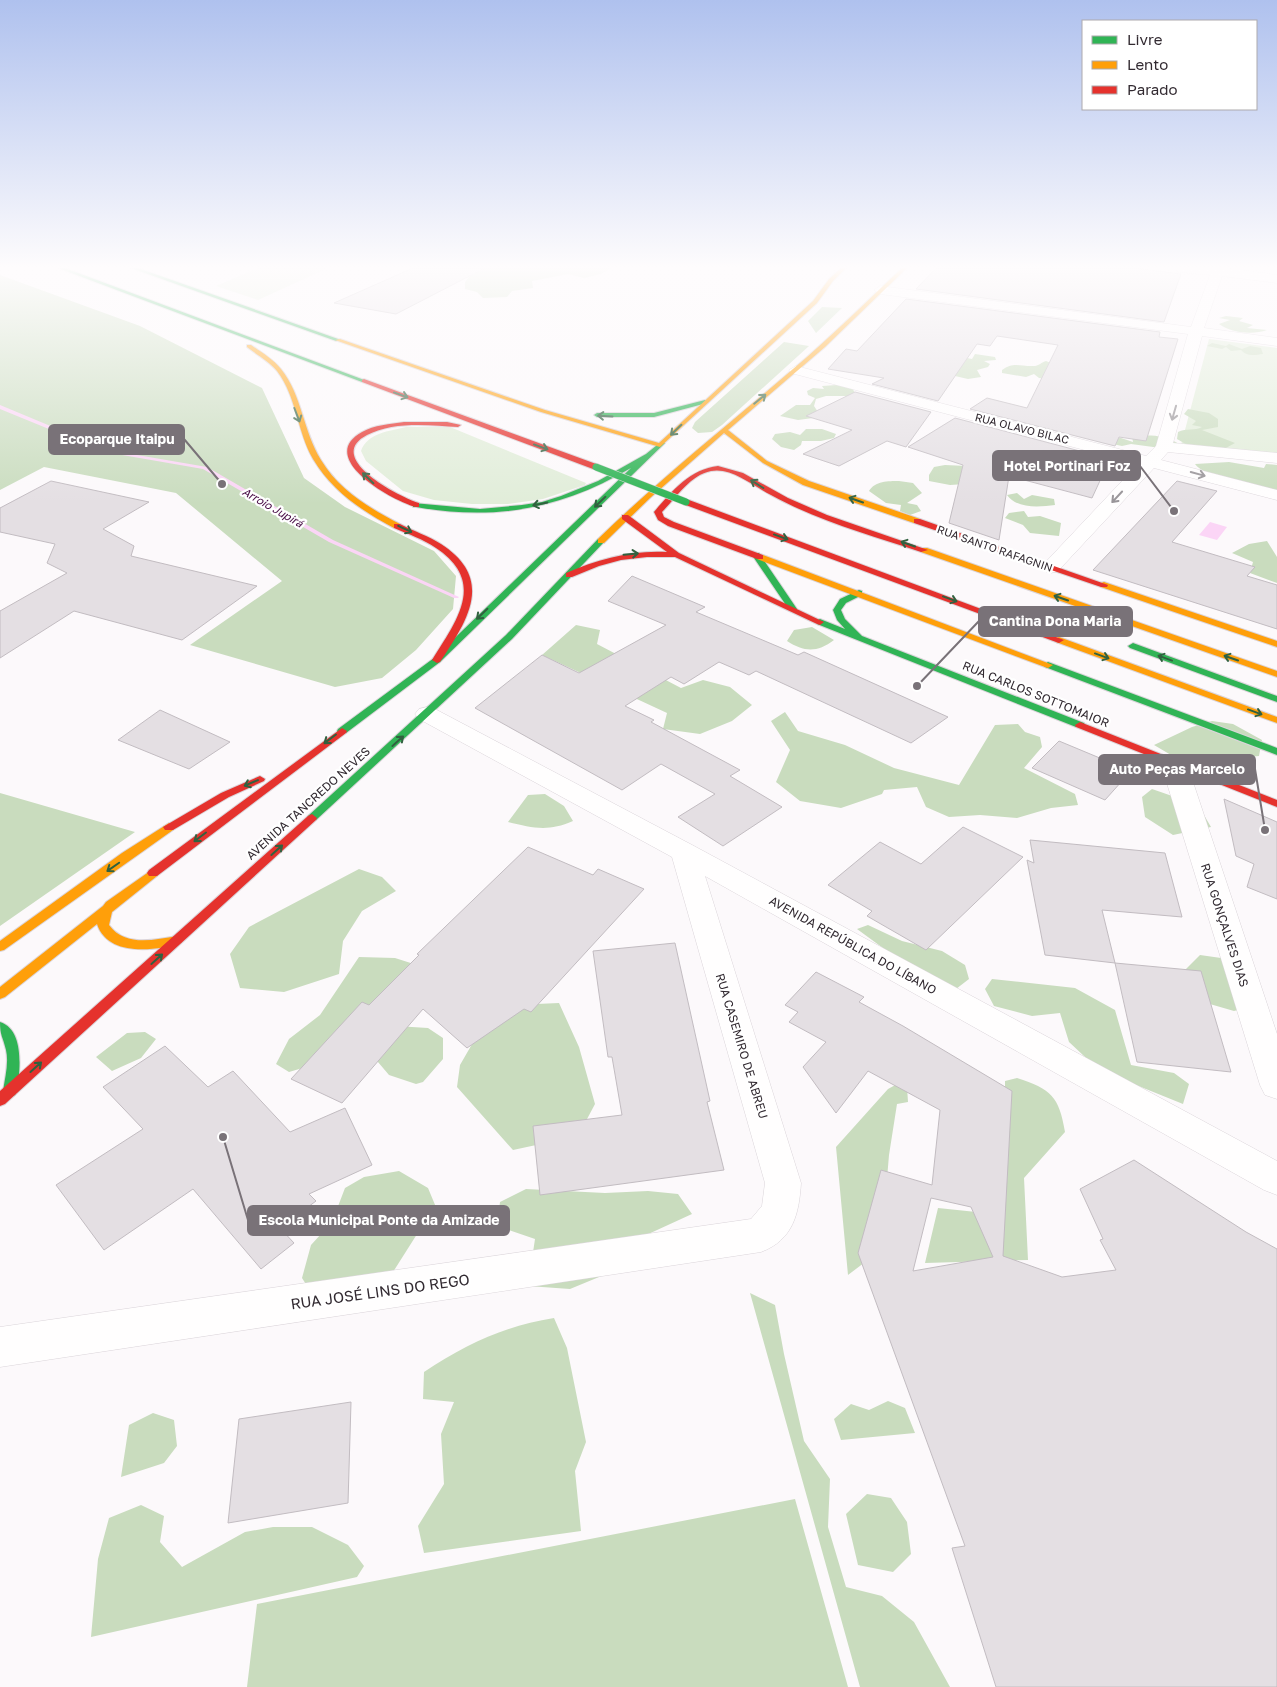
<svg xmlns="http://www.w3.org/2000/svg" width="1277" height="1687" font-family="'Golos Text',sans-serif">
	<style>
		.green { fill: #e1edd9 }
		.forest { fill: #c9dcbe }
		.water { fill: #fbd5f6 }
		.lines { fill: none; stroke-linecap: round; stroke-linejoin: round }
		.stream { fill: #fbd5f6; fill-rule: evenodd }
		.building { fill: #e4dfe3; stroke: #c2bcc1; fill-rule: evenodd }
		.street-casing { stroke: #dbd5da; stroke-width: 1 }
		.fast-casing { stroke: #dbd5da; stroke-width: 2 }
		.slow-casing { stroke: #dbd5da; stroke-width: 2 }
		.jam-casing { stroke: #dbd5da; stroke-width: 2 }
		.street { fill: #fffefe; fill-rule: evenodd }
		.fast { fill: #30b455; fill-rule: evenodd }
		.slow { fill: #ff9f0a; fill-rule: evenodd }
		.jam { fill: #e5322d; fill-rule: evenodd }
		.fast-bridge-casing { stroke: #d9d6d8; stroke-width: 8; stroke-linecap: butt }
		.fast-bridge { stroke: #30b455; stroke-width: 7 }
		.oneway { stroke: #31613f }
		.oneway2 { stroke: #989498 }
		.labels { text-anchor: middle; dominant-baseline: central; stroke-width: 4.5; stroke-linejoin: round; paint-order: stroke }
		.far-street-label { font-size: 11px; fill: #322a31; stroke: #fff }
		.far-water-label { font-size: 11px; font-style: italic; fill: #450843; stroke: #fff }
		.street-label { font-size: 12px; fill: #322a31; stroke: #fff }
		.near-street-label { font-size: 15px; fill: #322a31; stroke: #fff }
		.leader { fill: none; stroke: #797278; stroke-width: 2 }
		.callout-dot { fill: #797278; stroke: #fff; stroke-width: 2 }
		.callout { fill: #797278; stroke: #797278; stroke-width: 2 }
		.callout-label { font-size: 14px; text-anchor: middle; font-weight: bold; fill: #fff }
	</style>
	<rect width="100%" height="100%" fill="#fcf9fb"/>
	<path class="green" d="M258 268H328L258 300 216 286Z
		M1209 339 1277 348V454L1181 445Z
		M406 427H450L586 483 585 485 543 499 508 504H472L434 500 403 491 366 461 361 451C367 433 390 431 406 427Z"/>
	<path class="forest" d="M450 268H611L601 274 584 278 568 274 532 281 533 288 512 291 507 297 483 298 477 292 465 289V282L470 276Z
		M0 275 140 326 262 388 304 478 345 507 434 551 456 576 453 609 416 650 382 678 335 687 190 645 282 581 176 493 44 467 0 490Z
		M822 307 842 308 816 333 808 321Z
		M1226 316 1243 318 1239 321 1253 325 1247 328 1267 330C1253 335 1231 333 1219 324L1230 320 1219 318Z
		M784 342 809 346 722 425 712 432 698 433 692 428 695 422Z
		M1212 343 1226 346 1229 344 1242 349 1250 346 1261 348 1263 354C1255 355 1247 357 1241 350L1231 351 1226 347 1222 349 1207 346Z
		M975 354 995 357 996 360 984 361 990 364 988 367 977 370 981 377 968 379 955 376 953 373 962 357 972 359Z
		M1046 361 1051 363 1052 380 1039 378 1034 374 1026 377 1002 373V370C1014 361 1021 367 1035 366 1038 366 1042 362 1046 361Z
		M837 385 852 388 857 396H826L816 399 814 406 818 412 813 418 798 420 780 416 796 405H810L815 398 808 395 807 391 813 388 824 389 822 386Z
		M1188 409 1209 413 1218 419V427L1202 430 1235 443 1224 449 1189 446 1177 439 1178 432C1186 428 1195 431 1202 427L1192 425 1196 421 1184 414Z
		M806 429H822L836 434 834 438 821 441H802L801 445 794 450 781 447 772 439 775 434 790 432 800 435Z
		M1109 434 1133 442 1132 436C1149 435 1164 434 1179 444L1168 449 1131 444 1122 446 1098 441Z
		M1229 462 1264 468 1266 464 1277 465V490C1258 485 1205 479 1195 464Z
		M945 465 967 466 965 484 950 485 929 481V475L934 467Z
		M899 481 913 483 922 493 907 503 917 505 921 511 910 515 900 511 901 505 886 503 869 491C875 481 888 481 899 481Z
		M1017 493 1024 499 1032 495 1054 499 1055 505C1039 507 1017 509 1007 495Z
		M1024 511 1028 517 1040 516 1061 523 1059 536 1030 533 1023 525 1005 518 1009 513Z
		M1267 541 1277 557V583L1250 573 1253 562 1232 553 1249 544Z
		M576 625 600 630 597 644 681 688 703 680 730 687 752 705 732 721 700 734 663 729 667 713 542 655Z
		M812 627 834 640C817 653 804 652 787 641L794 630Z
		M785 712 798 731 845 745 894 768 959 785 995 725 1018 724 1025 732 1040 737 1042 747 1024 768 1075 794 1078 805 1051 808 1017 818 980 815 949 817 926 807 917 787 884 790 882 794 841 808 800 801 776 782 790 750 771 721Z
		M1212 721 1233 724 1262 740 1259 756 1193 763 1171 755 1154 745 1192 727Z
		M1152 789 1198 805 1211 827 1173 835 1145 817 1142 797Z
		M0 793 135 832 0 926Z
		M545 794 564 806 573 821C548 832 533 828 508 822L528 795Z
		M359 869 382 877 396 891 362 911 343 941 339 974 284 992 240 988 230 954 249 927Z
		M868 925 902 941 942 951 965 965 969 979 956 989 898 959 857 929Z
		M1200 955 1228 959 1264 1003 1234 1011 1196 1000 1178 977Z
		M359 957 395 958 417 965 323 1062 289 1072 276 1064 289 1039 320 1015Z
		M992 979 1075 988 1115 1010 1131 1065 1174 1073 1189 1084 1183 1104 1099 1070 1069 1042 1060 1013 1032 1016 994 1006 985 989Z
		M559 1003 579 1047 595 1104 578 1136 513 1150 457 1087 460 1065 494 1006Z
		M396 1026 428 1028 443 1038V1059L423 1082 416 1084 389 1075 372 1055Z
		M145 1032 156 1039 141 1058 112 1071 96 1057 127 1033Z
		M1017 1078C1051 1089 1059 1096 1065 1132L1024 1178 1028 1260 925 1263 938 1208 1005 1215V1081Z
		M899 1083 907 1087 908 1102 897 1104 889 1155 881 1250 848 1275 836 1147 888 1089Z
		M399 1171 428 1188 438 1212 419 1231 393 1272 325 1314 302 1278 311 1245 332 1222 345 1188 364 1177Z
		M526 1189 605 1193 648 1191 678 1194 692 1214 644 1236 616 1270 570 1289 528 1286 535 1239 497 1226 500 1202Z
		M750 1293 775 1305 784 1354 804 1441 830 1479 828 1527 846 1587 882 1596 914 1622 950 1687H860Z
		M554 1318 567 1348 586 1442 575 1471 581 1531 424 1553 418 1526 444 1484 441 1434 454 1402 423 1399 424 1372C466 1344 504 1326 554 1318Z
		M888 1401 905 1408 915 1433 841 1440 834 1419 851 1404 869 1410Z
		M153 1413 174 1420 177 1446 164 1463 121 1477 129 1425Z
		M867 1494 891 1498 907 1522 911 1554 893 1572 858 1565 846 1514Z
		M795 1499 848 1687H247L257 1604Z
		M141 1505 164 1516 160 1542 182 1567 245 1532 273 1527H312L348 1545 364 1566 357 1577 91 1637 98 1559 109 1518Z"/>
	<path class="water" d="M1210 522 1227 527 1217 540 1199 535Z"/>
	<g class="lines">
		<path class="stream" d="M0 405 108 450 207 467 333 540 459 597 458 598H454L329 542 203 469 105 452 0 409Z"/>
	</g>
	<path class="building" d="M413 268H485L396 314 334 303Z
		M936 268H1134L1181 274 1164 322 916 289Z
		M906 299 1160 332 1159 337 1178 339 1146 441 1119 437 1115 446 970 409 987 398 1027 408 1058 345 997 336 990 346 977 344 938 401 872 384 884 378 828 369 846 349 857 351Z
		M855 392 931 412 906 447 887 441 839 466 803 454 852 430 806 416Z
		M955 418 1110 459 1092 498 1009 476 999 540 949 523 963 465 908 447Z
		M51 481 149 502 103 529 134 546 131 556 257 586 182 640 74 611 0 658V611L67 573 47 563 55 544 0 532V508Z
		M1177 481 1217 491 1172 542 1255 567 1247 576 1277 585V629L1093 570Z
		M632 576 705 607 696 612 798 655 804 652 948 717 911 743 756 671 749 675 719 662 684 684 671 677 625 706 654 720 651 722 740 770 730 776 782 807 723 846 678 817 715 794 661 764 622 790 475 708 542 655 579 673 666 625 608 601Z
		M160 710 230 742 189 769 118 740Z
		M1059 741 1131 771 1105 800 1032 768Z
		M1224 799 1277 822V899L1247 887 1254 864 1236 856Z
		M963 827 1023 857 926 950 867 916 872 911 828 885 880 842 921 864Z
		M1030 840 1165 853 1182 917 1102 910 1115 963 1045 955 1027 860 1034 863Z
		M528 847 593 875 598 869 644 889 531 1012 524 1009 467 1048 423 1009 342 1103 291 1079 362 1002 369 1005 419 955 417 954Z
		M675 943 710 1101 707 1102 724 1170 540 1195 533 1126 622 1115 612 1057H608L593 951Z
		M1115 963 1201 971 1231 1072 1137 1062Z
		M816 972 864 997 859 1002 903 1026 1012 1091 1003 1256 1062 1277 1116 1270 1100 1240 1103 1239 1080 1189 1134 1160 1246 1232 1277 1249V1687H996L952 1548 965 1546 858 1253 881 1170 932 1185 940 1110 868 1071 836 1113 803 1067 826 1042 789 1022 798 1012 785 1005ZM931 1198 971 1207 993 1257 913 1271Z
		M165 1046 208 1087 233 1071 290 1132 345 1108 372 1165 309 1194 316 1201 280 1228 294 1243 261 1269 193 1189 104 1250 56 1185 143 1129 103 1087Z
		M351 1402 348 1503 228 1523 239 1419Z"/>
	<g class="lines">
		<g class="street-casing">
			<path id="street" d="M1173 268H1225L1277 275V283L1222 276 1204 328 1277 338V346L1202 336 1173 443 1277 453V463L1168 452 1161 460 1277 490V500L1154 468 1058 571 1051 573 1044 571 1041 567 1138 464 791 373 789 370 796 366 1146 456 1156 446 1188 334 880 294 874 290 880 286 1191 327 1210 275 1179 272Z
				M427 707 435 709 694 846 1277 1161V1195L1264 1190 705 876 801 1183C799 1214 793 1240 761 1252L0 1367V1327L751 1219 762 1206 765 1183 672 857 419 719 415 714 419 709Z
				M1174 756 1183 759 1187 764 1277 1034V1099L1265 1095 1260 1085 1161 764 1165 759Z"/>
		</g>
		<g class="fast-casing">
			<path id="fast" d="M58 268H65L367 381 362 382Z
				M131 268H138L341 340 336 341Z
				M705 400 708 402 707 403 654 417H597L594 415 597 413H654Z
				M662 441 665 443 664 444 440 662 346 733H338L337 731 338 729 434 658 631 468C561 509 496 521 416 507H413V503L480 509 522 505 542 502 561 496 598 481 646 454Z
				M598 539 605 541 512 639 316 820H308L307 818 308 816 506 635Z
				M753 553H759L797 609 796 611H790L752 555Z
				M859 590 862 591V595L846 603 841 610 845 619 862 636 1084 723 1085 725 1084 727H1076L817 624V620L820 619 845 629 837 620 833 610 840 599Z
				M1133 643 1277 696V702L1130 648 1128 646Z
				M1048 662 1277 748V755L1045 667 1043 665Z
				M0 1022C25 1030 20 1071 17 1091L15 1095 10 1097 5 1095 3 1091C5 1078 9 1063 6 1050 3 1037 0 1036 0 1022Z"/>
		</g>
		<g class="slow-casing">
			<path id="slow" d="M841 268H846L833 281 817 303 660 447 541 412 335 340 340 339 545 410 659 443 813 301 829 279Z
				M902 268H907L825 347 728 430 767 461 809 481 920 519V523H914L803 485 763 463 724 433 650 498 604 543H598V539C665 474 737 418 807 357 840 328 870 298 902 268Z
				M247 345H251C261 352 273 359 281 369 302 395 303 431 321 460 339 490 369 508 400 524V528H394C362 511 332 491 313 459 297 432 297 397 277 371 269 361 257 355 247 347Z
				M921 548H927L1277 671V677L921 552Z
				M757 555H763L1053 665 1048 668 1045 667 757 559Z
				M1104 582 1277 641V647L1101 587V583Z
				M1059 637 1277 717V723L1056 642V638Z
				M169 823 175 827 173 830 4 950 0 951V941L122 853Z
				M153 869 157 870 159 873 157 876 112 912 109 925C125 947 153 940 177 936L181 937 183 940 181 943C155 951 108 957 97 924L5 997 0 999V987L103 906 106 902Z"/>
		</g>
		<g class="jam-casing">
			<path id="jam" d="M364 379 599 465 600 467 593 469 362 382V380Z
				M404 422H447L461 425 458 427C430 425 393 421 367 435 323 458 400 497 419 503V507H416C393 501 315 458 362 432 374 425 390 424 404 422Z
				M718 466 743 473 788 498 827 515 928 550 921 552C870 535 818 521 771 495 753 486 732 467 711 471 690 475 676 498 662 512L664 517 674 522 763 555V559H757L668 526 658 520 654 512C671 492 690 469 718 466Z
				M683 500H689L1064 640 1059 643 1056 642 683 504Z
				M622 515H628L679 553 824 622 820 625 817 624 675 557H647L621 560 599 566 572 577H566V573C599 559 631 550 667 552L622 519Z
				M914 519H920L1108 585 1107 587H1101L914 523Z
				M394 524H400C413 531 429 536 441 544 495 579 468 620 440 662L437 663 432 660C457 620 487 582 436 548 423 539 408 534 394 528Z
				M1080 722 1277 800V807L1076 727 1075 725Z
				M342 728 347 731 346 733 157 876H149L147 873 149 870Z
				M260 776 265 779 264 781 229 797 173 830H165L163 827 221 793Z
				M312 814 317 818 316 820 5 1104 0 1106V1091L308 816Z"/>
		</g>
		<use href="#street" class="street"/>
		<use href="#fast" class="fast"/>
		<use href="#slow" class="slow"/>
		<use href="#jam" class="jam"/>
		<g class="fast-bridge-casing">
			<path id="fast-bridge" d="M596 467 686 502"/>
		</g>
		<use href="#fast-bridge" class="fast-bridge"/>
	</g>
	<defs><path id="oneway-shaft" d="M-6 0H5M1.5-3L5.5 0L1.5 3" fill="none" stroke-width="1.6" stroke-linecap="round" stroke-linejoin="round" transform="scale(1.25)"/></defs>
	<g class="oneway">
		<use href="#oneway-shaft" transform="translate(401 395) rotate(20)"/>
		<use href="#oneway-shaft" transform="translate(760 399) rotate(-39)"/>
		<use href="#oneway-shaft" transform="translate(297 415) rotate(69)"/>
		<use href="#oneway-shaft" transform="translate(605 416) rotate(-177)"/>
		<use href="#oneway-shaft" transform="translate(676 430) rotate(136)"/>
		<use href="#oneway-shaft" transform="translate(541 447) rotate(20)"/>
		<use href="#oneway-shaft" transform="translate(368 478) rotate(-136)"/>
		<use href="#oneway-shaft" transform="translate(757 484) rotate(-148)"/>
		<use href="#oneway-shaft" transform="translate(856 500) rotate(-161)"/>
		<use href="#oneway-shaft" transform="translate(600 502) rotate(136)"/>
		<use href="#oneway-shaft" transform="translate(540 504) rotate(168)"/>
		<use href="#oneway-shaft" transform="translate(405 529) rotate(25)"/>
		<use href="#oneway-shaft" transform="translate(781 537) rotate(20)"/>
		<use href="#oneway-shaft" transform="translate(908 544) rotate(-161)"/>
		<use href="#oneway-shaft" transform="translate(631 554) rotate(-5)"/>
		<use href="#oneway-shaft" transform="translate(1061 598) rotate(-161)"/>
		<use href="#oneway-shaft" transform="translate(950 599) rotate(20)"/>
		<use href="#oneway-shaft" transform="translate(482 614) rotate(136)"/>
		<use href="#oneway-shaft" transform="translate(1102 656) rotate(20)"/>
		<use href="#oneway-shaft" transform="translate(1165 658) rotate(-160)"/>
		<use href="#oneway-shaft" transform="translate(1231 658) rotate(-161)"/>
		<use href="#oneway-shaft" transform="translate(1255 712) rotate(20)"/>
		<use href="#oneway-shaft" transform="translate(330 739) rotate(143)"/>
		<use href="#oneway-shaft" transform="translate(398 741) rotate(-42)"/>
		<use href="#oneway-shaft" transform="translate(251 783) rotate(157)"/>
		<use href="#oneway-shaft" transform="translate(200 837) rotate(143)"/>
		<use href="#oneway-shaft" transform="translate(277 850) rotate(-42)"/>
		<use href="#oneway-shaft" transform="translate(113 867) rotate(145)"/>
		<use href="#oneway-shaft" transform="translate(157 959) rotate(-42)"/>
		<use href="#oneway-shaft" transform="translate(36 1067) rotate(-42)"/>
	</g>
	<g class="oneway2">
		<use href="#oneway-shaft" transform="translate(1174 413) rotate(106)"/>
		<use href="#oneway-shaft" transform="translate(1198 474) rotate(15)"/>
		<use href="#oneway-shaft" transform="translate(1117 497) rotate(133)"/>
	</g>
	<linearGradient id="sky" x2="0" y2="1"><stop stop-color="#afc1ee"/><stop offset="0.53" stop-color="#fefcfd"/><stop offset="1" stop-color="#fefcfd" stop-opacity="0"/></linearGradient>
	<rect width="1277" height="504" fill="url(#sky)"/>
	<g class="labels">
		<g class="far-street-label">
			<text transform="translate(1022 428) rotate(14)">RUA OLAVO BILAC</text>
			<text transform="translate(995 548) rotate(19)">RUA SANTO RAFAGNIN</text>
		</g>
		<g class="far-water-label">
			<text transform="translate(273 507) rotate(30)">Arroio Jupirá</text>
		</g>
		<g class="street-label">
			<text transform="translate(1036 694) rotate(22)">RUA CARLOS SOTTOMAIOR</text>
			<text transform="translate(308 803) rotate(-42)">AVENIDA TANCREDO NEVES</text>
			<text transform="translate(1225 925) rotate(72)">RUA GONÇALVES DIAS</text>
			<text transform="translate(853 945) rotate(29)">AVENIDA REPÚBLICA DO LÍBANO</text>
			<text transform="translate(742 1046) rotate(73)">RUA CASEMIRO DE ABREU</text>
		</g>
		<g class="near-street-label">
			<text transform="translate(380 1291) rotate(-8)">RUA JOSÉ LINS DO REGO</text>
		</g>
	</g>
	<path class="leader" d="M222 484L184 439M1174 511L1140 466M917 686L979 621M1265 830L1255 769M223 1137L248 1220"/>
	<g class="callout-dot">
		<circle cx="222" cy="484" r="5"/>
		<circle cx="1174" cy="511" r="5"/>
		<circle cx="917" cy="686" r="5"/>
		<circle cx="1265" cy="830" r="5"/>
		<circle cx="223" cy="1137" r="5"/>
	</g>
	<g class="callout">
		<rect x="49" y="425" width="135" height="29" rx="5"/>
		<rect x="993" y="451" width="147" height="29" rx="5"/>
		<rect x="979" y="607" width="153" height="29" rx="5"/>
		<rect x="1099" y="755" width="156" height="29" rx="5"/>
		<rect x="248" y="1206" width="261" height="29" rx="5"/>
	</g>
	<g class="callout-label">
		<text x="117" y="444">Ecoparque Itaipu</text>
		<text x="1067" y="471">Hotel Portinari Foz</text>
		<text x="1055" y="626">Cantina Dona Maria</text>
		<text x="1177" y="774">Auto Peças Marcelo</text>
		<text x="379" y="1225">Escola Municipal Ponte da Amizade</text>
	</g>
	<rect x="1082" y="20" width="175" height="90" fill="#ffffff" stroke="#adaaad"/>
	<rect x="1092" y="36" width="25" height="8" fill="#30b455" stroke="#adaaad"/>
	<text x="1127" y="45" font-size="15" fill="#322a31">Livre</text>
	<rect x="1092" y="61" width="25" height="8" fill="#ff9f0a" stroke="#adaaad"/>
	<text x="1127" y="70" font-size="15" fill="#322a31">Lento</text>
	<rect x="1092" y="86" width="25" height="8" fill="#e5322d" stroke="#adaaad"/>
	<text x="1127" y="95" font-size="15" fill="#322a31">Parado</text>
</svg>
